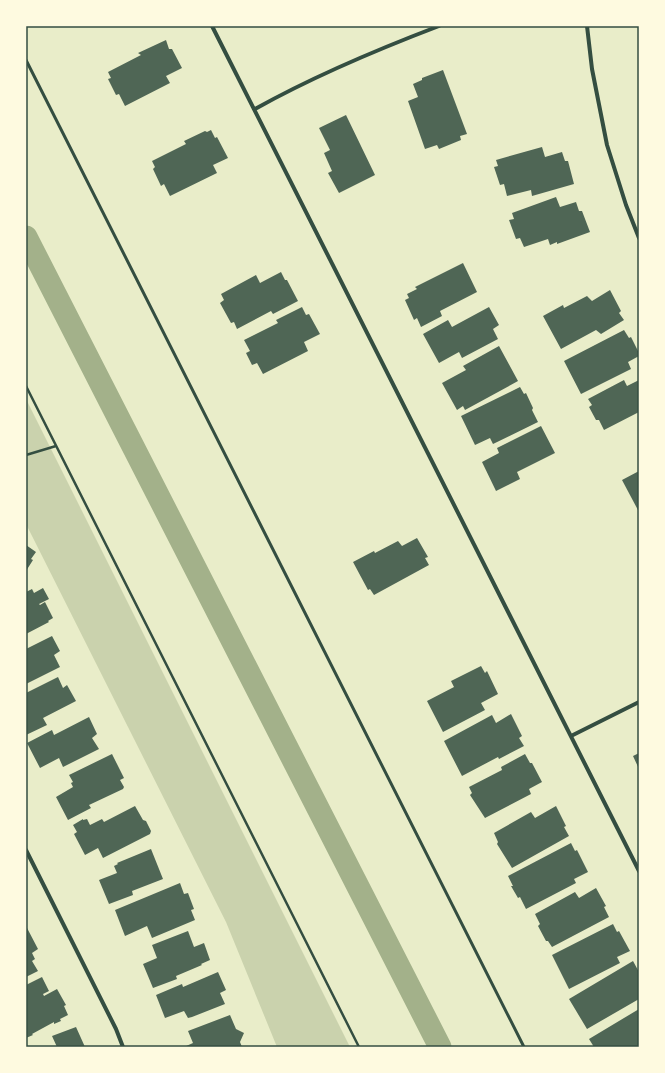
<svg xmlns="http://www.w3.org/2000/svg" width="665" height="1073" font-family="Signika,sans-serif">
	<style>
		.green { fill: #cad2ad }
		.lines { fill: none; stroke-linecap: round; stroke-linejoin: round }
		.canal { stroke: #a3b18a; stroke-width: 23 }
		.building { fill: #4f6655 }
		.path { stroke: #344e41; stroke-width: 2.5 }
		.service { stroke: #344e41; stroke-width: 3 }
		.minor { stroke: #344e41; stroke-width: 4 }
		.neatline { fill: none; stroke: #344e41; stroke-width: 1.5 }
	</style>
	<rect width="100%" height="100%" fill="#e9edc9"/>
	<path class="green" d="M26 399 350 1047H277L226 922 26 524Z"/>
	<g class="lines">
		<path class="canal" d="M26 237 440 1047"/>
	</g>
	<path class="building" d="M166 40 169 49H172L182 68 166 76 170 83 125 106 119 94 116 95 108 79 111 78 108 72 141 55 138 53Z
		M443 70 467 134 460 136 461 140 439 149 437 145 425 149 408 101 418 97 413 84 422 80V78Z
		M346 115 375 175 339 193 328 173 332 171 324 153 330 150 319 128Z
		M211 130 215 138 217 137 228 158 213 165 217 173 170 196 164 184 161 186 153 169 155 167 152 161 186 144 184 141 205 131 207 132Z
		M542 147 545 157 562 152 565 161H568L574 184 532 196 531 190 507 196 504 184 500 185 494 167 498 166 496 160Z
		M556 197 560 207 576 202 579 211H582L590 232 557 244V242L550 245 548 239 524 247 520 238 516 239 509 220 514 219 512 213Z
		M463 263 477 292 440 311 442 316 421 327 417 318 414 320 405 300 409 298 407 294 417 289 415 287Z
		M281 272 285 280H287L298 301 273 314 271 311 237 329 234 322 231 323 220 303 224 300 221 294 256 275 260 283Z
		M610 290 621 311 619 313 624 320 601 334 596 330 561 349 543 316 563 305 564 308 587 296 592 301Z
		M302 307 306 315 309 314 320 334 304 342 308 351 263 374 257 363 252 365 246 353 250 351 244 340 278 323 276 320Z
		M489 307 499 325 493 329 498 339 462 358 459 352 439 363 423 334 448 320 452 327Z
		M624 330 629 338 631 337 639 353V356L628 362 631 369 581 394 564 361Z
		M499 346 518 381 465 410 463 406 457 410 442 383 466 370 463 366Z
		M624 380 627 386 639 380V412L604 430 599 420H596L589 407 592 405 588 399Z
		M520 387 524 394 526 393 533 408 532 410 538 422 493 444 490 438 475 445 461 416Z
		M541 426 555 453 517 472 520 479 496 491 482 462 499 453 497 448Z
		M639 471V512L622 480Z
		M417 538 428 557 425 558 429 565 374 595 370 589 368 590 353 562 374 551 375 553 398 541 402 546Z
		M26 545 36 552 31 559 33 560 26 571Z
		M43 588 49 599 39 604 40 605 45 602 53 618 48 621 49 622 26 634V592L32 589 34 593Z
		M52 636 60 651 54 655 60 667 26 684V649Z
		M481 666 485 673 487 671 498 694 481 703 485 710 443 732 427 701 454 687 451 681Z
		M58 677 63 688 67 685 76 701 43 718 47 725 26 735V705H27L26 693Z
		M511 714 522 736 519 738 524 746 499 759 498 757 462 776 444 741 492 715 496 723Z
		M89 717 97 734 92 738 99 749 63 767 59 758 40 768 27 743 52 730 54 735Z
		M639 753V769L633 756Z
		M112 754 124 778 120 780 124 787 123 789 89 805 91 808 68 820 56 797 73 787 71 783 73 782 69 775Z
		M525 754 530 763H532L542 782 529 789 531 794 485 818 470 795 472 793 469 787 502 770 501 767Z
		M135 806 143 820 146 821 151 831 150 834 103 858 98 848 85 855 74 834 77 832 73 825 83 819V820L87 819 90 825 102 819 104 822Z
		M556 806 566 826 564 827 569 836 512 868 497 844 498 842 494 833 531 812 535 818Z
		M571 843 575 851 577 850 588 872 574 879 576 883 526 909 520 897 518 898 511 886H513L508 876Z
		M151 849 163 879 132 891 133 895 109 904 99 880 117 873 114 866 118 864 117 863Z
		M180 883 184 894 188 893 194 909 191 910 195 920 152 938 147 926 125 936 115 910Z
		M596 888 606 906 604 907 609 917 552 947 548 941H546L538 926 540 924 535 914 575 892 579 898Z
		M613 924 617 932 619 931 630 951 617 957 620 963 569 989 552 955Z
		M26 926 38 949 32 953 35 959 32 961 38 971 26 977Z
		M188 931 194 947 204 943 210 960 201 964 202 965 176 976 177 979 153 988 143 964 157 958 152 945Z
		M633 961 639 972V999L587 1029 569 999Z
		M218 972 226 990 220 993 225 1004 192 1017 188 1018 184 1011 165 1018 156 995 182 984 183 987Z
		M42 977 49 991 43 994 44 996 57 989 66 1005 64 1006 68 1015 60 1019 61 1021 54 1024V1022L32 1034 33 1035 26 1038V985Z
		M639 1009V1047H594L589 1039Z
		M230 1015 236 1029 244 1033 240 1042 242 1047H184L193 1043 188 1031Z
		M76 1027 85 1047H57L52 1036Z"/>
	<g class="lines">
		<path class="path" d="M26 386 359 1047
			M26 455 56 446"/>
		<path class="service" d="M26 60 524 1047"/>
		<path class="minor" d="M212 26 639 871
			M587 26 592 69 607 145 626 205 639 238
			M255 109C314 76 376 50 439 26
			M571 736 639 702
			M26 850 116 1029 123 1047"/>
	</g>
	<rect width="665" height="1073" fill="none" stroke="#fefae0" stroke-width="54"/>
	<rect x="27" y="27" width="611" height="1019" class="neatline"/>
</svg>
